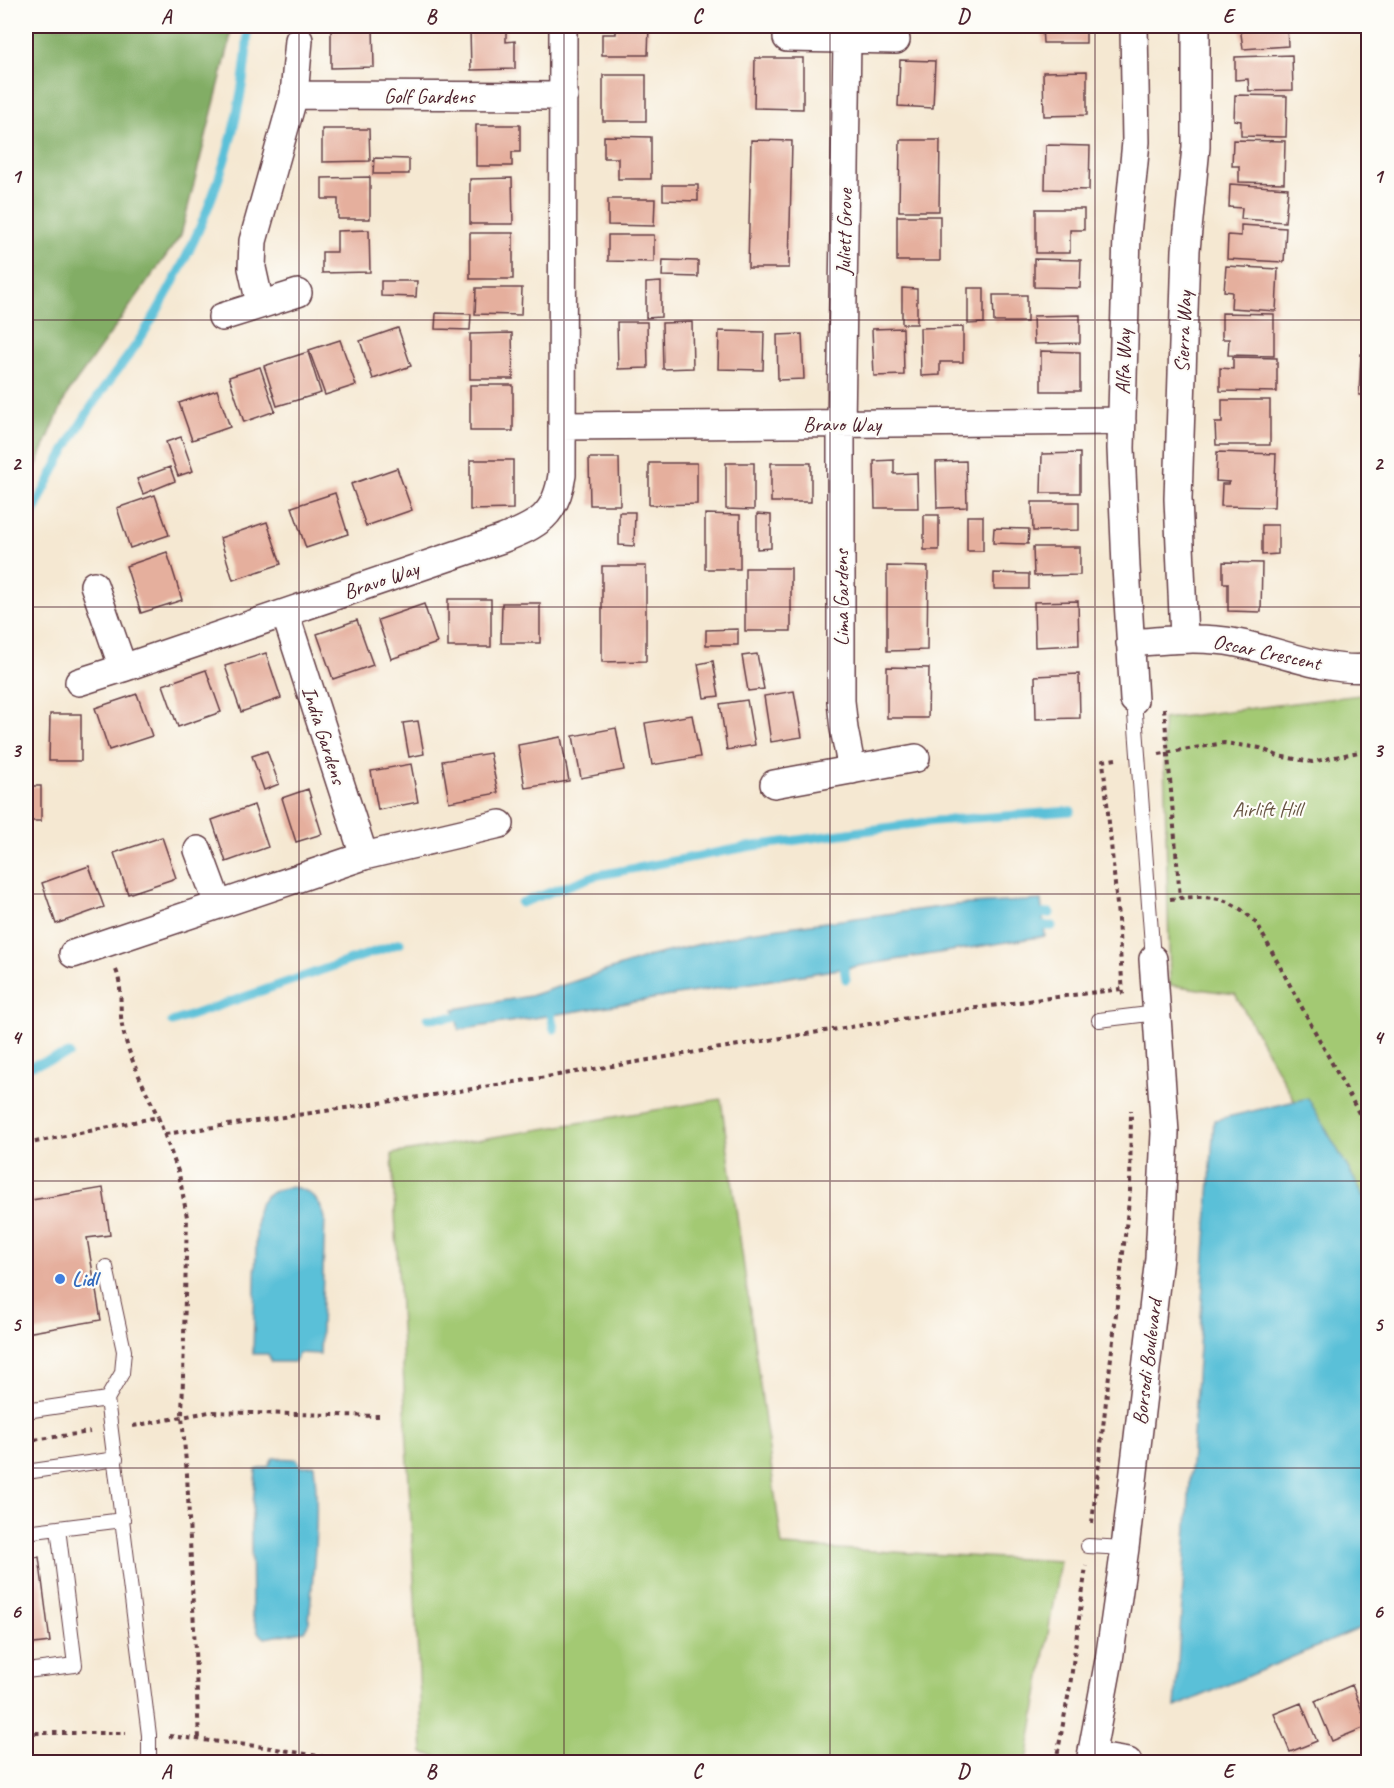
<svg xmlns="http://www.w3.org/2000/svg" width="1394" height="1788" font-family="Caveat,sans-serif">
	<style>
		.green { fill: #a3c973; stroke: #76744f; stroke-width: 1.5 }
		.forest { fill: #82ad65; stroke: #666648; stroke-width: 1.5 }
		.water { fill: #5ac0d8; stroke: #527082; stroke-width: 1.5 }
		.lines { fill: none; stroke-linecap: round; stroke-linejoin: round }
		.stream { stroke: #5ac0d8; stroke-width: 9 }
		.building { fill: #e5af9d }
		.lane-casing { stroke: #643d44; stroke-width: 16 }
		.street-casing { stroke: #643d44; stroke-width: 30 }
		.path { stroke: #643d44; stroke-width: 4; stroke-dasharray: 4.5 4.5; stroke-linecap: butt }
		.lane { stroke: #fff; stroke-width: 14 }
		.street { stroke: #fff; stroke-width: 27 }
		.grid { fill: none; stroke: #4a1f2b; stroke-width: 1.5; stroke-opacity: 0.55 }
		.shop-dot { fill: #3f7fe0; stroke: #fdfcf7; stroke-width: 2 }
		.labels { text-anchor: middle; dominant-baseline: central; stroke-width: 4.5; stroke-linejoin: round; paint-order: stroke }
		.street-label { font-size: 21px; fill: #4a1f2b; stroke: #fdfcf7 }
		.park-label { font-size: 21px; fill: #655241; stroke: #fdfcf7 }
		.shop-label { font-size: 21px; font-weight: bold; fill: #366cbe; stroke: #fdfcf7; text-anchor: start }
		.neatline { fill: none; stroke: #4a1f2b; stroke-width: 2 }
		.grid-label { font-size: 20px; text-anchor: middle; font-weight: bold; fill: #4a1f2b }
	</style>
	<rect width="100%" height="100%" fill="#fdfcf7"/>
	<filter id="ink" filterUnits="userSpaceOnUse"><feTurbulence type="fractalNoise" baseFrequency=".0167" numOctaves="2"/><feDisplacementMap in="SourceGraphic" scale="12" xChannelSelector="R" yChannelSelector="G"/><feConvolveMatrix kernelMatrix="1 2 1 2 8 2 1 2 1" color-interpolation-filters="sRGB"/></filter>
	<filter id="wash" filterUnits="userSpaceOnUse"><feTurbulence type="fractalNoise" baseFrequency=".008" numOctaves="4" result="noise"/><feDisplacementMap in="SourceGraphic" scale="24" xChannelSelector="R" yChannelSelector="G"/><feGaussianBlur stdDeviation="1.35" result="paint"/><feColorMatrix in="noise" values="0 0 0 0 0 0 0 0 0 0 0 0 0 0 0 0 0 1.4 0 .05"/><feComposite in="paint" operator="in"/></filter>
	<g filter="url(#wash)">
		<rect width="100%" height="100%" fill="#f5e8d2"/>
		<path class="green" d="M1368 694V1226L1344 1189 1235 994 1170 985 1163 719Z
			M721 1099 782 1546 1060 1561 1027 1762H459L423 1753 392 1154Z"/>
		<path class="forest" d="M26 26H231L229 45 181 235 67 394 26 489Z"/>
		<path class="water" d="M1041 900 1045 936 459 1030 454 1009 530 996 651 956 750 932 955 905Z
			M1308 1098 1368 1203V1625L1175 1707 1214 1120Z
			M292 1187C309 1189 321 1201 325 1218L320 1354 298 1353 295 1362H272L268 1354H253L257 1212C261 1194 275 1189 292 1187Z
			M273 1458 297 1459 301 1467 314 1465C320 1516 313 1571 309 1622L304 1631 265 1638 258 1632 252 1614 251 1528 256 1470 268 1467Z"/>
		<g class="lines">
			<path class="stream" d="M26 531C46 481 72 435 102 391 115 373 130 355 142 336 201 242 244 138 248 26
				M521 903 594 876 747 847 935 821 1071 811
				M1043 914 1050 913
				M1044 926H1052
				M844 968 846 979
				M551 1015 554 1029
				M428 1018 456 1017
				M172 1022 400 943
				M26 1067 69 1054"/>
		</g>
		<g id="blocks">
			<path class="building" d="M373 26 374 67 331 68V27Z
				M616 26H649L648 55H602V34H616Z
				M1042 26H1086V43H1043Z
				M1240 26H1287L1288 46 1243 49Z
				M506 28V42L515 41V69L471 70 470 29Z
				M1292 55 1293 90 1249 91 1248 79 1235 80V57Z
				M755 58H803V109L754 108Z
				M900 60 935 61 933 108 898 106Z
				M1087 71V115L1044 116 1043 72Z
				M603 75H646V121H603Z
				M1235 95 1287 96 1286 137 1241 136V121L1234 120Z
				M476 125H520V152H512V166H476Z
				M322 129H369L370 161 322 162Z
				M604 136 651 137V179H618V158H604Z
				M751 140 792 141 789 268H748Z
				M900 140H940L939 211H899Z
				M1233 140 1285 141 1284 183 1239 182V166H1232Z
				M1046 145 1090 146 1089 190 1045 189Z
				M374 158 409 159V174H373Z
				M370 177V219H338V199H322V178Z
				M512 178 513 224H470V179Z
				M1230 184 1288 188 1285 222 1241 219 1242 208 1229 207Z
				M663 185H698V201L663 200Z
				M608 199H655L654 226 608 225Z
				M1036 209H1084V230H1070V253H1036Z
				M1366 210H1368V244H1364Z
				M897 216H940V261H897Z
				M1241 225 1286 228 1284 262 1227 259 1228 235 1241 236Z
				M369 230 370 272 322 273V252H337V231Z
				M470 233H513V279H470Z
				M608 235H654V262L608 261Z
				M1034 259 1081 260 1080 288 1034 287Z
				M663 260 698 261V277L662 276Z
				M1226 266 1278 269 1276 311 1231 308 1232 292 1224 291Z
				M381 281H417L416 297 381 296Z
				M661 282V317L646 318V283Z
				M476 288H522L521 315 475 314Z
				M902 288 917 289V324H902Z
				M968 288H984V323L968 324Z
				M993 295H1027V322H994Z
				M1366 303H1368V347H1363Z
				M436 313 471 314 470 330 435 329Z
				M1222 313 1274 314V356L1228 355 1229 339H1222Z
				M1080 315V343L1034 344 1033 316Z
				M617 322H647L648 368 618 369Z
				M692 322 693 368 663 369 662 323Z
				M963 327V362H940V375L921 376 920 328Z
				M398 328 411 366 373 379 360 341Z
				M903 328 904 375 874 376 872 329Z
				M719 331 764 332 763 370 718 369Z
				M512 333 513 379H470V334Z
				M802 334 804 379 778 380 777 335Z
				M340 340 356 385 325 395 309 350Z
				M1041 351 1080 352V391H1041Z
				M308 352 321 393 277 406 264 366Z
				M1361 354 1368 355V395H1359Z
				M1233 357 1277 358V392L1220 391V368L1233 369Z
				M260 367 275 411 244 422 229 377Z
				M470 385H513V431H470Z
				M217 390 230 427 192 440 179 403Z
				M1222 400H1270V445H1216L1215 423H1222Z
				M181 437 193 471 178 476 166 442Z
				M1217 452 1276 454 1274 507 1221 506 1222 484H1228L1229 482 1216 481Z
				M1080 453V493H1041L1042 454Z
				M589 458H619L620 505H590Z
				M470 460H513V509L470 510Z
				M894 460V474L917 473 918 508H875L874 461Z
				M966 461 967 507 937 508 936 462Z
				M649 463H697V504L649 505Z
				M726 463H754V510L726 509Z
				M771 463H811V502H771Z
				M170 467 175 481 143 494 137 479Z
				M397 468 412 510 366 526 351 484Z
				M335 493 348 534 306 548 292 507Z
				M155 495 169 535 130 548 117 508Z
				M1032 502H1079V530L1033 531Z
				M619 512H635L634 546 619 545Z
				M705 514 740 515V569H705Z
				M757 514 771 515V548L757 549Z
				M924 515H939V550H924Z
				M967 516H983V551H967Z
				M267 522 281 564 233 580 220 538Z
				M1262 525H1278V554L1262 555Z
				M994 528 1029 529 1028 544 993 543Z
				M1033 547H1080V575L1034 576Z
				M167 552 182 600 141 613 126 566Z
				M1223 562 1262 563 1261 612 1228 611V583H1223Z
				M602 566H646V661L602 662Z
				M887 566 928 567 927 650 887 651Z
				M745 568H791V631H745Z
				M994 573 1029 574V589H994Z
				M448 599H491V647H448Z
				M1078 601 1079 645 1035 647 1034 602Z
				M502 603H540V643H501Z
				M424 604 437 643 391 659 378 620Z
				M357 620 373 665 333 679 317 634Z
				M738 629V645H706V630Z
				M266 653 281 698 241 712 225 666Z
				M757 654 764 689 748 691 742 656Z
				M713 661 719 696 704 698 698 664Z
				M887 667 929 668 928 718H887Z
				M206 670 221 712 178 727 163 685Z
				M1079 674 1080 718 1036 719 1035 676Z
				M794 691 802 737 771 742 764 696Z
				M137 694 152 736 109 750 95 708Z
				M747 700 755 745 727 750 720 704Z
				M50 714H81V761H49Z
				M692 715 700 757 652 765 645 723Z
				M418 721 424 754 409 757 403 723Z
				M616 728 624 770 581 778 573 736Z
				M561 737 569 781 525 788 518 745Z
				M267 751 279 784 264 790 252 756Z
				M490 753 498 793 449 802 442 761Z
				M411 764 418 802 378 810 371 771Z
				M26 786H41V821H26Z
				M308 789 322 834 296 842 282 798Z
				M254 805 268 847 226 862 212 820Z
				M162 837 176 878 128 894 114 853Z
				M89 866 104 907 56 924 42 883Z
				M103 1188 110 1235 87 1238 101 1320 26 1333V1201Z
				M39 1557 50 1642 26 1645V1559Z
				M1352 1685 1368 1726 1332 1741 1315 1701Z
				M1301 1703 1317 1741 1290 1752 1274 1714Z"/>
		</g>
	</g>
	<g filter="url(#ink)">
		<use href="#blocks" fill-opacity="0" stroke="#643d44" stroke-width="1.5"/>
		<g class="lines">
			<g class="lane-casing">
				<path id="lane" d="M1134 700 1153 959
					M1099 1020 1157 1013
					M106 1267 124 1351 122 1373 107 1399 149 1735V1762
					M26 1411 107 1399
					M26 1472 116 1459
					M26 1532 123 1520
					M1088 1546 1125 1548
					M26 1671 75 1665 58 1528"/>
			</g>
			<g class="street-casing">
				<path id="street" d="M787 38 896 40
					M847 39 841 425V701L844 729 852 770
					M294 95 564 96
					M260 304 252 268 253 241 294 95 299 40
					M222 317 298 293
					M562 426 1122 421
					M285 613 364 856
					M1184 638 1178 499 1186 250 1196 147V26
					M1130 643C1166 640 1201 636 1237 643 1280 651 1323 672 1368 668
					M123 668 502 539C538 525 556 516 562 475L563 26
					M79 682 123 668 94 585
					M1134 700 1126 567 1121 448 1127 234 1136 142 1134 26
					M774 784 916 758
					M198 850 218 904
					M73 954 364 856 500 824
					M1092 1756 1128 1762
					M1090 1762 1109 1660 1125 1548 1159 1258 1165 1133 1153 959"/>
			</g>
			<path class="path" d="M1164 708 1180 898
				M1159 754 1224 743 1260 748 1278 756 1312 762 1368 750
				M1116 759 1103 761 1117 905 1123 995
				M1170 899C1209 895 1229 894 1257 924L1368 1130
				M116 970C123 987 119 1007 122 1025 128 1057 145 1088 158 1117
				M165 1134C263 1120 361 1106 459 1091 680 1056 900 1015 1122 989
				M26 1144 158 1117 179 1174 187 1217 182 1417 187 1474 199 1739
				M133 1426 209 1412 379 1416
				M26 1441 90 1432
				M1092 1523 1130 1192 1131 1110
				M26 1733H126
				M169 1736 264 1747 353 1762
				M1056 1762 1070 1686 1086 1566"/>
			<use href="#lane" class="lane"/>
			<use href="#street" class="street"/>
		</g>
	</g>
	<path class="grid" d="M299 26V1762M564 26V1762M830 26V1762M1095 26V1762M26 320H1368M26 607H1368M26 894H1368M26 1181H1368M26 1468H1368"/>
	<circle class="shop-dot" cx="60" cy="1279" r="6"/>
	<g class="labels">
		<g class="street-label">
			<text x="429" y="96">Golf Gardens</text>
			<text transform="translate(844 232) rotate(-89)">Juliett Grove</text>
			<text transform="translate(1183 332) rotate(-88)">Sierra Way</text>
			<text transform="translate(1123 362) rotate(-89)">Alfa Way</text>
			<text x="842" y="424">Bravo Way</text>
			<text transform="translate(381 580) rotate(-19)">Bravo Way</text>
			<text transform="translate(841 598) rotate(-90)">Lima Gardens</text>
			<text transform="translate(1267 652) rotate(12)">Oscar Crescent</text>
			<text transform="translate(324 735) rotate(72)">India Gardens</text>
			<text transform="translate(1147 1362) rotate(-83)">Borsodi Boulevard</text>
		</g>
		<g class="park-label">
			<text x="1267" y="809">Airlift Hill</text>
		</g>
		<g class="shop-label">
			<text x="72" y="1279">Lidl</text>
		</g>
	</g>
	<rect width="1394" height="1788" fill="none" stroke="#fdfcf7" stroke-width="66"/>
	<rect x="33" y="33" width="1328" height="1722" class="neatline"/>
	<g class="grid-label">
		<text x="166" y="23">A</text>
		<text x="431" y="23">B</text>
		<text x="697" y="23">C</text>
		<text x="963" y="23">D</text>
		<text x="1228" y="23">E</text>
		<text x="16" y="183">1</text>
		<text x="1378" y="183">1</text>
		<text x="16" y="470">2</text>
		<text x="1378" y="470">2</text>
		<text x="16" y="757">3</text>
		<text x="1378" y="757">3</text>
		<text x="16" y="1044">4</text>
		<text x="1378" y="1044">4</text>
		<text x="16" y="1331">5</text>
		<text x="1378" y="1331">5</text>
		<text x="16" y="1618">6</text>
		<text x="1378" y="1618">6</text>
		<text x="166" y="1778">A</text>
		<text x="431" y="1778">B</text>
		<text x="697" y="1778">C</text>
		<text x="963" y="1778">D</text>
		<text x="1228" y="1778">E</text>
	</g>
</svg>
